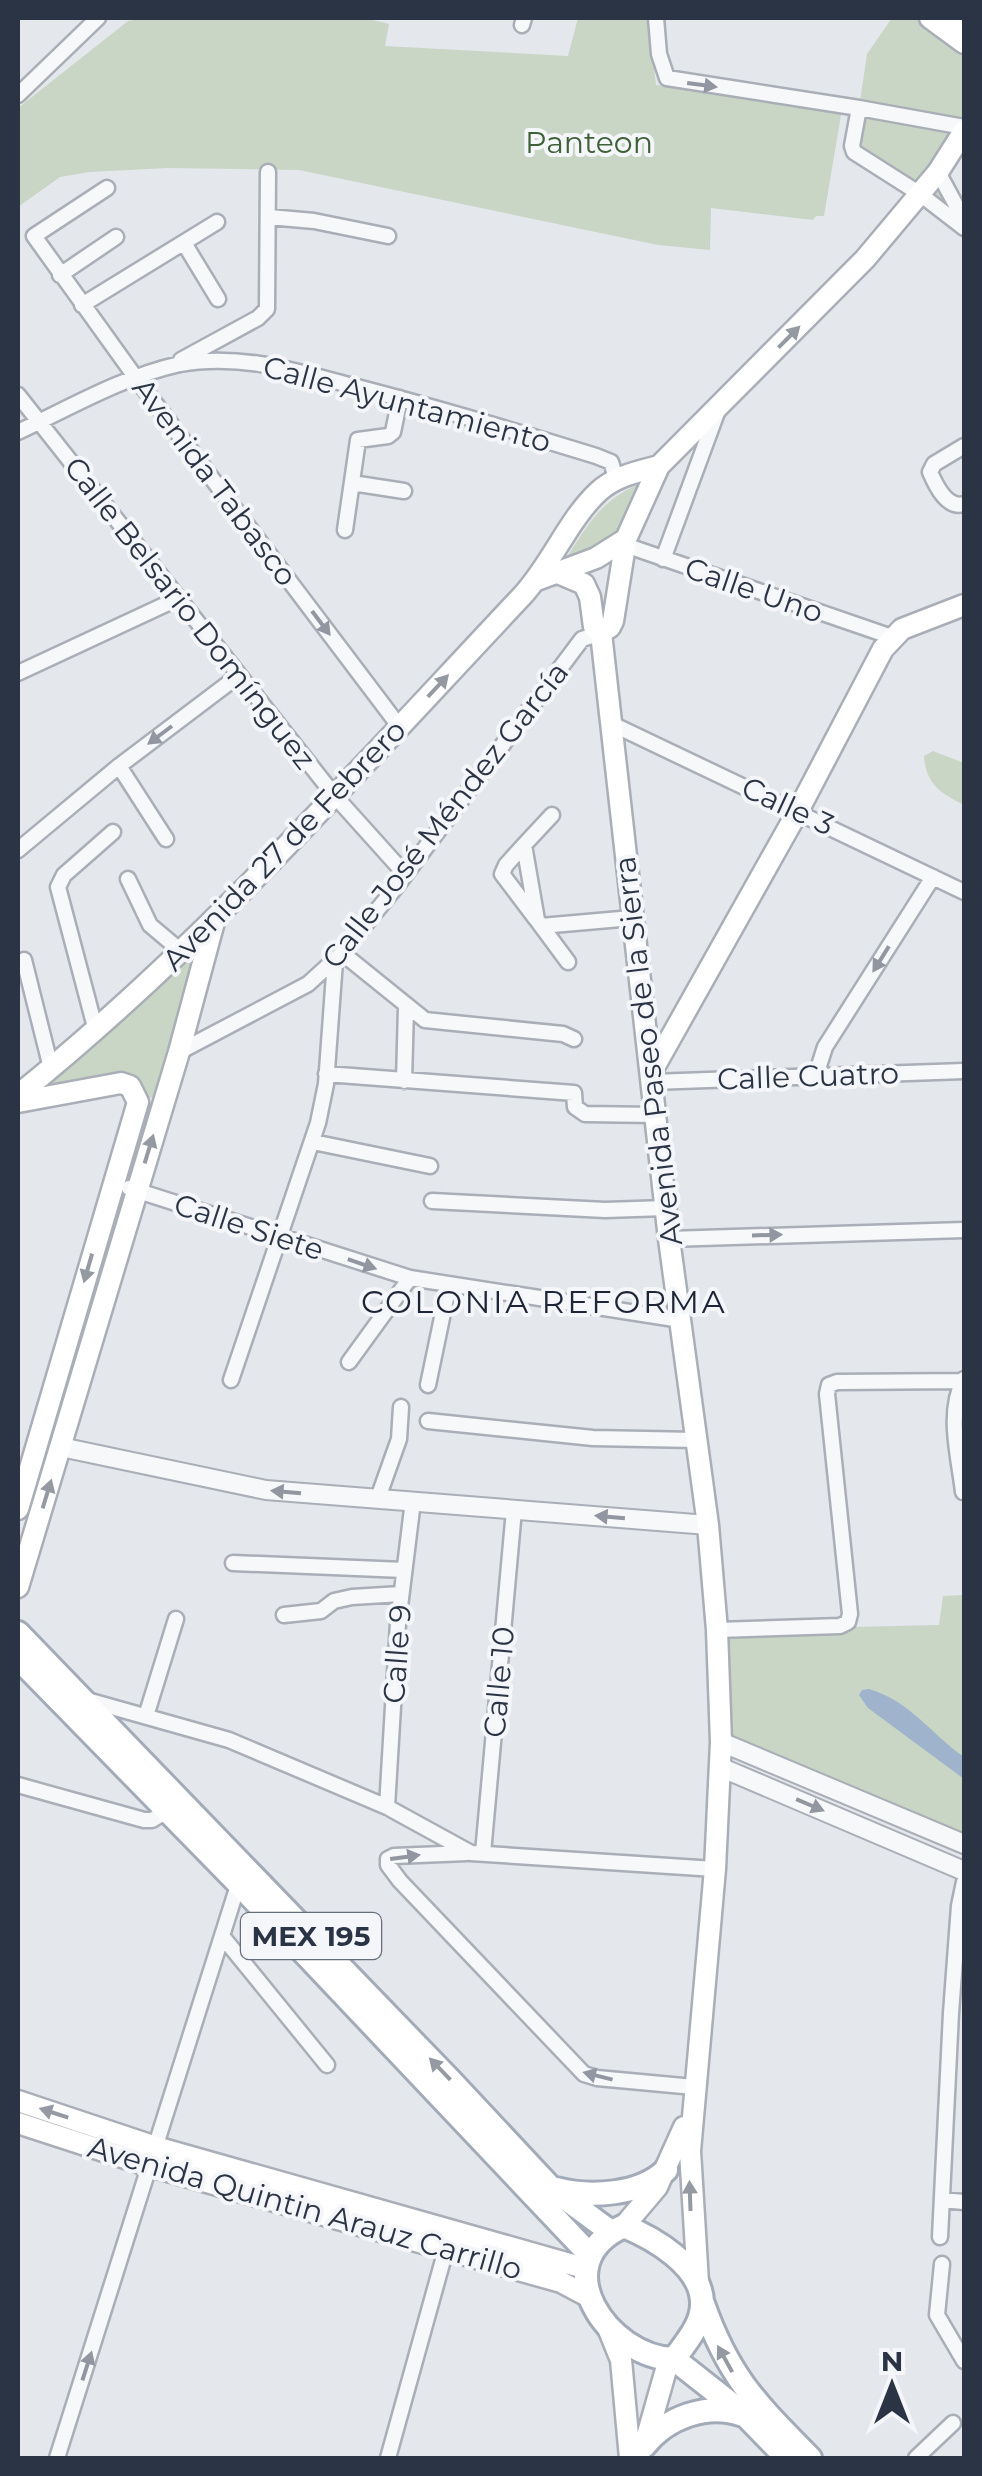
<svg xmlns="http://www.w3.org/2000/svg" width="982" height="2476" font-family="Montserrat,sans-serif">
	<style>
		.green { fill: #c9d6c5 }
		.water { fill: #9fb4cc }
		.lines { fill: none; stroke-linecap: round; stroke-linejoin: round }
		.minor-casing { stroke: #a9aeb7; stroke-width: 19 }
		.tertiary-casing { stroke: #a9aeb7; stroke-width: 22 }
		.secondary-casing { stroke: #a9aeb7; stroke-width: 25 }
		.primary-casing { stroke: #a3abb8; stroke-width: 28 }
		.minor { stroke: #f7f8fa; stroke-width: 14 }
		.tertiary { stroke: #f7f8fa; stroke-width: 18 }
		.secondary { stroke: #fff; stroke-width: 20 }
		.primary { stroke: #fff; stroke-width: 22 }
		.oneway { fill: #9196a0 }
		.oneway2 { fill: #959aa2 }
		.labels { text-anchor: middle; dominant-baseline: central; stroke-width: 8; stroke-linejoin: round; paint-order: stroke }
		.shield { fill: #f4f6f9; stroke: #676e7b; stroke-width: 2.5 }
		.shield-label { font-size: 28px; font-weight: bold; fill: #2b3445 }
		.park-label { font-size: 30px; fill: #3f6138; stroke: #f4f6f9 }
		.street-label { font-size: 30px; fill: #2b3445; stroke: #f4f6f9 }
		.neighbourhood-label { font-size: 32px; letter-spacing: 2.5px; fill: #1d2536; stroke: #f4f6f9 }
	</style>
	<rect width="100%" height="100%" fill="#e4e7ec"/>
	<path class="green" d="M143 18H365L389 24 385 46 568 56 578 18H648L656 85 842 109 824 216H816L813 220 711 208 710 250 658 245 299 170 167 168 90 172 60 177 18 207V108L128 21Z
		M892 18H930L964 43V125L938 172 964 220 858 156 859 108 867 54Z
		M644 482 625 530 585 553 568 555C592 519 602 499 644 482Z
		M933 751 964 763V805C941 793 926 785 924 756Z
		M216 917 163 1102 136 1092 18 1095Z
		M964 1595V1844L721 1742 717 1630 939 1625 943 1596Z"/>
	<path class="water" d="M869 1689C910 1701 930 1733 964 1757V1779L868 1708 859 1695 862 1690Z"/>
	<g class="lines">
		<g class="minor-casing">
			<path id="minor" d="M656 18 659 54 667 78 859 108 852 146 854 152 920 194 964 228
				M522 25 524 18
				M18 95 98 18
				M859 108 964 127
				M938 172 964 220
				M107 188 34 236 136 378 399 726
				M269 217 314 221 388 236
				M184 243 218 299
				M60 275 116 237
				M82 305 217 222
				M181 360 258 318 267 309 268 172
				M18 395 334 795 405 874
				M18 432C69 408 124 376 180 364 240 353 295 371 353 386 435 407 515 431 596 456L611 462 616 478
				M964 446 934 464 930 472C936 486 947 509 964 504
				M352 483 404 491
				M345 530 358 440 388 436 393 432 400 398
				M625 545 892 637
				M663 559 718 410
				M18 673 177 599
				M610 723 964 892
				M119 766 166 839
				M552 815 524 845 537 920 568 962
				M524 845 506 865 502 874 536 919
				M18 850 119 766 238 676
				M128 879 150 925 182 952
				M541 926 632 918
				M342 953 425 1020 563 1034 574 1039
				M24 960 51 1068
				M96 1031 58 887 64 875 113 832
				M179 1052 308 984 342 953 396 887 582 639 601 633
				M326 1074 574 1093 575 1107 585 1114 655 1115
				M816 1075 825 1047 933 877
				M404 1081 406 1007
				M652 1082 964 1071
				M313 1142 430 1166
				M129 1188 410 1278 681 1320
				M432 1201 605 1210 666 1208
				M669 1239 964 1230
				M349 1362 410 1278
				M231 1380 318 1123 326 1084 335 961
				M428 1385 449 1284
				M428 1421 593 1438 696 1440
				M963 1492C959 1456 946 1413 964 1379
				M378 1498 399 1439 401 1407
				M233 1563 404 1570
				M284 1615 321 1611 334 1601 352 1597 401 1594
				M717 1630 840 1626 848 1622 850 1614 827 1394 829 1385 837 1382 963 1381
				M87 1700 229 1740 387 1807 471 1853 715 1869
				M146 1716 176 1619
				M18 1785 144 1820H152L165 1812
				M387 1807 398 1623 413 1501
				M467 1853 394 1856 388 1859V1865L400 1881 584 2074 597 2078 694 2087
				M483 1853 514 1510
				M222 1936 327 2065
				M942 2200 964 2202
				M940 2237 951 2013 959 1906 964 1882
				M942 2264 937 2315 964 2361
				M57 2458 239 1882
				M388 2458 448 2242
				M916 2458 953 2423"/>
		</g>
		<g class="tertiary-casing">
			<path id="tertiary" d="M61 1447 266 1490 708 1525
				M721 1742 964 1844
				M720 1767 964 1871"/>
		</g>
		<g class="secondary-casing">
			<path id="secondary" d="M930 18 964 43
				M959 18 964 22
				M558 573 584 584 590 597 594 627 601 633
				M537 580 596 558 626 539 659 466 865 259 938 172 964 131
				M601 633 669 1239 708 1525 717 1630 721 1742 715 1869 690 2151 698 2282
				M601 633 610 627 613 621 626 539
				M652 1071 798 811 883 649 902 629 964 605
				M18 1095C202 947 360 768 522 596 551 565 568 520 598 492 615 476 637 472 659 466
				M18 1102 121 1083 130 1086 138 1102 18 1509
				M18 1587 179 1052 214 922
				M18 2101 156 2147 584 2268
				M18 2123 150 2166 561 2282 591 2298
				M624 2226 657 2187 684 2127
				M608 2328 621 2360 630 2458
				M644 2447 669 2359"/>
		</g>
		<g class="primary-casing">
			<path id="primary" d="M18 1633 449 2079 550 2187 611 2232
				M18 1658 239 1884 589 2254
				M556 2189C590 2198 641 2195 666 2170
				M624 2226C653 2238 701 2265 702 2302 703 2324 686 2342 674 2359 609 2358 542 2263 624 2226Z
				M703 2304C729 2378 757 2404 810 2458
				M674 2359 745 2415 787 2458
				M644 2446C667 2417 708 2402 743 2415"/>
		</g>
		<use href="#minor" class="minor"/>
		<use href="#tertiary" class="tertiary"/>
		<use href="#secondary" class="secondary"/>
		<use href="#primary" class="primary"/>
	</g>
	<defs><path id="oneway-solid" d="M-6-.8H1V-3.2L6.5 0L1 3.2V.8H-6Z" transform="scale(2.5)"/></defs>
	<g class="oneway">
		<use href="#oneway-solid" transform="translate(702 85) rotate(8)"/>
		<use href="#oneway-solid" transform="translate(321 623) rotate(53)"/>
		<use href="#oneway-solid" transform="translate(160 735) rotate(143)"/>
		<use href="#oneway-solid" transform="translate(881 959) rotate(122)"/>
		<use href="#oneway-solid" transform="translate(767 1235) rotate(-2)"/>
		<use href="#oneway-solid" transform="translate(362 1264) rotate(19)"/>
		<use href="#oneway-solid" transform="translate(286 1492) rotate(-175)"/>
		<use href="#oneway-solid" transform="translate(610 1517) rotate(-175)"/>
		<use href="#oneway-solid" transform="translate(810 1805) rotate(23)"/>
		<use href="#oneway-solid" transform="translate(405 1857) rotate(-8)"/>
		<use href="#oneway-solid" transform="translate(598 2076) rotate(-166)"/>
		<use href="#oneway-solid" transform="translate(87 2366) rotate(-72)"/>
	</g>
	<g class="oneway2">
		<use href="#oneway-solid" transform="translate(789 337) rotate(-45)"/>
		<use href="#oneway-solid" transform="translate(438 686) rotate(-47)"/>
		<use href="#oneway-solid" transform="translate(149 1149) rotate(-73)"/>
		<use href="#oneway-solid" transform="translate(88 1268) rotate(106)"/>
		<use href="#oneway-solid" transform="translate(47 1494) rotate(-73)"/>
		<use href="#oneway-solid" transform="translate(440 2069) rotate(-134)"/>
		<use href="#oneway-solid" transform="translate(54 2113) rotate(-162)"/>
		<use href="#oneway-solid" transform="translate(690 2196) rotate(-92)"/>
		<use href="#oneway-solid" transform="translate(725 2359) rotate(-119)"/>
	</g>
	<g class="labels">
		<rect class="shield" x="241" y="1913" width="140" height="46" rx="8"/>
		<g class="shield-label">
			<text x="311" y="1936">MEX 195</text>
		</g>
		<g class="park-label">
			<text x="589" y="142">Panteon</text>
		</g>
		<g class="street-label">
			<text transform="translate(407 404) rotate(15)">Calle Ayuntamiento</text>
			<text transform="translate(215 482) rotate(53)">Avenida Tabasco</text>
			<text transform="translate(754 590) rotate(19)">Calle Uno</text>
			<text transform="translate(190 613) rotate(52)">Calle Belsario Domínguez</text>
			<text transform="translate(788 806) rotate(25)">Calle 3</text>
			<text transform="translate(445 815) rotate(-52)">Calle José Méndez García</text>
			<text transform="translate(284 845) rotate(-46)">Avenida 27 de Febrero</text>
			<text transform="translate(648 1051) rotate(-97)">Avenida Paseo de la Sierra</text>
			<text transform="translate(808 1076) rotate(-2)">Calle Cuatro</text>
			<text transform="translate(249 1227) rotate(18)">Calle Siete</text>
			<text transform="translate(397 1654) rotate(-86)">Calle 9</text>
			<text transform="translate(499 1682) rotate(-85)">Calle 10</text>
			<text transform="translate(305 2208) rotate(16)">Avenida Quintin Arauz Carrillo</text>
		</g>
		<g class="neighbourhood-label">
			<text x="544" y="1301">COLONIA REFORMA</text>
		</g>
	</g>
	<rect width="982" height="2476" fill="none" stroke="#2b3445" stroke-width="40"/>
	<g transform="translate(892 2386)" stroke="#f4f6f9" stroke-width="8" paint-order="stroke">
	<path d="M0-8L18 38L0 25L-18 38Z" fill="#2b3445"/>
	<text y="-15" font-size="28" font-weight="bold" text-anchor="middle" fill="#2b3445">N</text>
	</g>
</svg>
